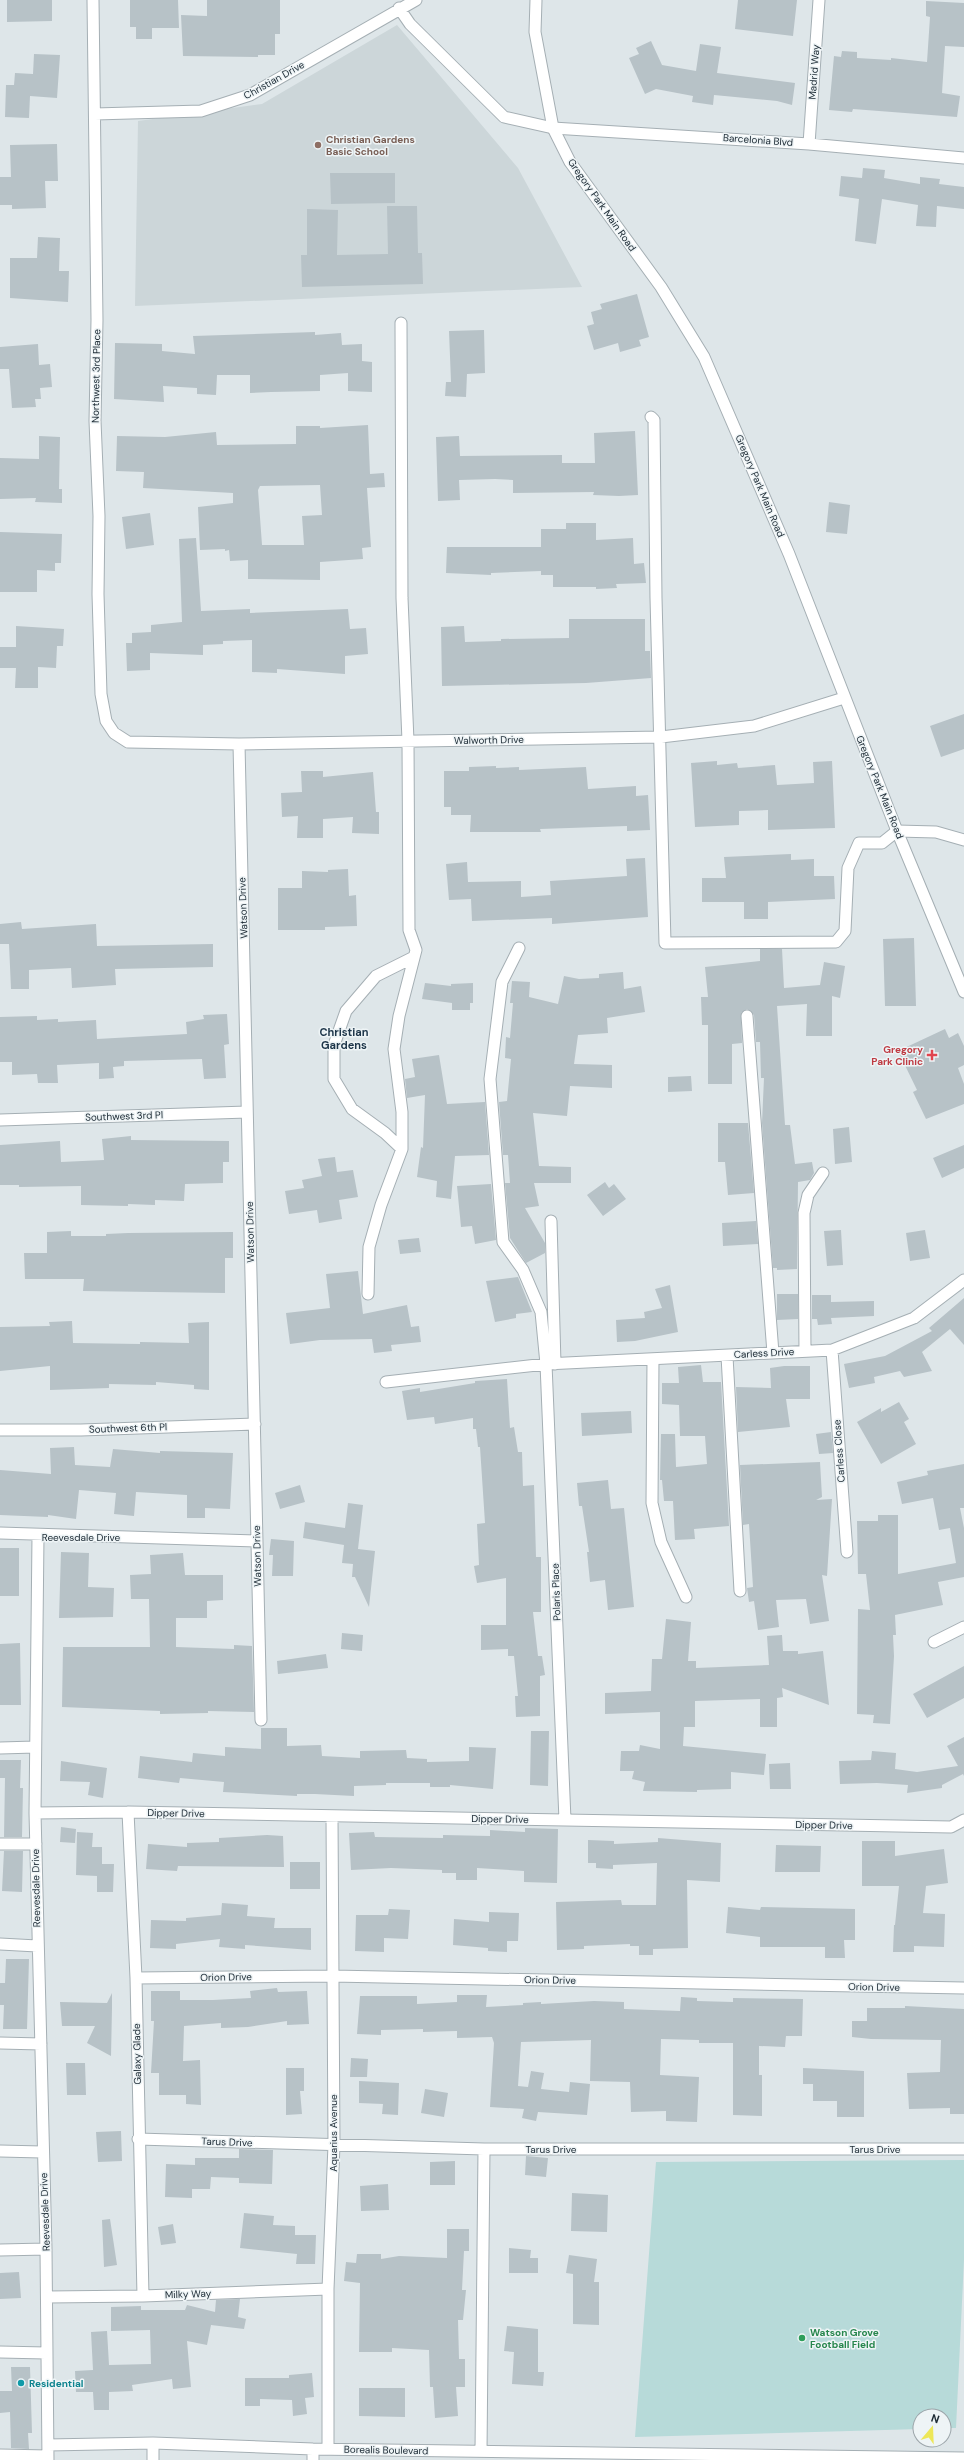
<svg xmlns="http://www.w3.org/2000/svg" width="964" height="2460" font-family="'DM Sans',sans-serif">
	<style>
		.built { fill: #ccd6d9 }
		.green { fill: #b7dad9 }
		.building { fill: #b7c2c7; fill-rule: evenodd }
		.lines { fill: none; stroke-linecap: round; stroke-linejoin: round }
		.minor-casing { stroke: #a5afb4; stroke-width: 13 }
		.tertiary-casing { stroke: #a5afb4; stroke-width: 13 }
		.minor { stroke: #fff; stroke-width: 11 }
		.tertiary { stroke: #fff; stroke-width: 11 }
		.education-dot { fill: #8d6e63; stroke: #eef4f6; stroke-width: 1.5 }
		.health-dot { fill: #e0444e; stroke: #eef4f6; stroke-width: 1.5 }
		.leisure-dot { fill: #2e9e5b; stroke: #eef4f6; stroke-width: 1.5 }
		.culture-dot { fill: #0f9aa8; stroke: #eef4f6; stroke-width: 1.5 }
		.labels { text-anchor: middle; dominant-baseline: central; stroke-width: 3; stroke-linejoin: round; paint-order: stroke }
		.street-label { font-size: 10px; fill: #202e38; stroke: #eef4f6 }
		.education-label { font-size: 10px; font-weight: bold; fill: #785e54; stroke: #eef4f6; text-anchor: start }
		.health-label { font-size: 10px; font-weight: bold; fill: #be3a42; stroke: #eef4f6; text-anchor: end }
		.leisure-label { font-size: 10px; font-weight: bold; fill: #27864d; stroke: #eef4f6; text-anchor: start }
		.culture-label { font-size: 10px; font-weight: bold; fill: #0d838f; stroke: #eef4f6; text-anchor: start }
		.neighbourhood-label { font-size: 11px; font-weight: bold; fill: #1d3549; stroke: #eef4f6 }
	</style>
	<rect width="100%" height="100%" fill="#dee6e9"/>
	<path class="built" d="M397 25 518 168 582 287 135 306 138 121 262 104Z"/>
	<path class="green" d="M964 2160V2260L956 2428H944V2416H920V2429L635 2437 656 2162Z"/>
	<path class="building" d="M7 0H52V21L7 22Z
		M130 0H178L179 28H152V39H136V27H130Z
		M207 0H280V34H275V55H258V57L183 56 181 15 207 16Z
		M738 0H797L793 36 735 29Z
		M926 1 964 3V47L945 46 942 93 960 96 957 117 853 109 852 112 829 110 834 56 841 57 842 51 857 52V58L891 60V58L927 62 930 17 926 16Z
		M651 41 662 65 696 71 700 44 721 47 717 73 795 83 792 105 777 101 714 95 713 105 692 102 693 96 656 89 645 94 629 58 639 54 636 48Z
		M34 54 60 55 57 98 30 96 29 118 5 117 6 85H14L15 73 33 74Z
		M57 144 58 181H45L46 208 12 209V205H0V177H11L10 145Z
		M863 168 885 170 884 178 920 184V177L940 179 939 184 964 187V209L937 206 936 227 916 226 918 205 882 199 876 244 855 241 859 199 839 196 841 176 862 178Z
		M330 173H395V203L331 204Z
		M387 206H417L418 253H422L423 284 302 287 301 255H307V209L338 210 337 255 388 254Z
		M38 237 60 238 59 271H69L68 302 10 298V258H37Z
		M637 294 649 337 639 340 641 346 620 352 618 343 594 350 587 326 594 324 591 312 602 309 600 304Z
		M484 330 485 373 467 374 466 397 445 396 446 382H451L449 331Z
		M315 332V335L341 333 342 345 362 344V361L372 362V392L348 391V373L320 375V391L271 392 250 393V375H217L216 395 197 394V388L163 386 164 402 114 399 115 343 162 344V351L195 354 193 336Z
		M38 344 39 365 50 364 52 387 40 388 41 399H35L36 407 12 408 9 369H0V347Z
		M368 425 370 474 384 473 385 487 367 488 371 547 362 548 363 559 320 562V580L248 579V560L230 561 229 550 225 551V549L200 550 198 507 233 503V493L143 488 144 472 116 471 117 436 165 437 216 432 217 445 296 444V426H320V428ZM320 485 322 515 302 516 304 545H262L258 490 260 486Z
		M635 431 638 495 619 496 593 495 594 492 513 493V480L495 479 459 480 460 500 438 501 436 437 459 436 460 456 562 455V463H595L594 433Z
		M39 436 60 437 59 489H62V503L35 502 36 498 0 499V458L39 459Z
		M829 502 850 505 847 534 826 532Z
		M150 513 154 545 126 549 122 517Z
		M566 523H596V540L633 538 634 564 644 563 646 583 616 584 617 588 596 589V587H553V575H541V571L491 573V575L446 573 447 547H541V529H566Z
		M0 532 62 534 61 563H55V571L37 570V592H0Z
		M196 538 201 611 250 609V613L348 609 350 629 366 628 368 654 345 656V674L277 669V673L252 672V640L223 641V644L203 645V655L150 653V670L127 671 126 643H132V633L151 632V625L182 622 179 539Z
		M569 619H645V651H650L651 678 586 683 442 686 441 627 464 626 465 642 501 641V639L569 638Z
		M16 626 64 629 63 646H57L56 668 38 667V688H15L16 668H0V647H16Z
		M964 714V749L941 757 930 726Z
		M717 761V765L737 763 738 768 775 765 777 785 814 783 813 762 832 761 835 828 768 830V810L739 811V825L695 827 691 763Z
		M496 766V768L519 767V770L586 767 588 789 636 786V796L648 795 650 830 627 831V826L540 829 541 832H470L471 815H451V807H444V771H469V767Z
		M301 771H323V777L373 772 376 812H379V834L352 833 353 817 323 819V838H297L298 816 282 817 281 793 302 792Z
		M791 854V860L814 859V876H834L835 899 768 902V919H744V902H702V878H726L724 857Z
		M645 858 648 917 552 924V918L472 921 471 899 449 900 446 864 467 862 468 882 521 881V897L551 895 550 881 627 876 626 859Z
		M348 869 349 896 356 895 357 926 325 927V930H278V888H302V871L328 872V870Z
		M21 922 22 929 96 924 97 946 213 944V967L115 969 116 985 72 988 71 968 29 970V989H11L9 944H0V924Z
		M914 938 916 1006H885L883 939Z
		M760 949H782L784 988 820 985 824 962 845 966 840 998 832 996V1036H806L807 1004 777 1006 785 1125H790L795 1164 812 1162 814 1173 810 1180 798 1182 797 1269 777 1270V1268H773L762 1123 764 1078H761L760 1042H756L754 1015 747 1009 741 1013 742 1043 732 1044V1084H708V1025H702L701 997H708L705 967 760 961Z
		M623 972 624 989 641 986 645 1012 607 1018 608 1033 578 1035 574 1064 612 1065V1088L570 1086 567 1116 533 1113 539 1166 571 1167V1183H534L539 1206 525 1208 545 1243V1253L526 1263 510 1238 505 1183H510L508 1155H503L499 1102 507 1101 511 1059 505 1058 506 1037 510 1038 513 1003H510L512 981 530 982 529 997 558 1004 564 976 579 979 599 978V974Z
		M425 983 451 986V984L473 983V1003H470V1010H452V1003L422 999Z
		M227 1014 229 1044 224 1045 226 1078 204 1079 202 1059 124 1061V1066L113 1067 114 1078 99 1079V1063L57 1065 58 1083H38L37 1074 12 1075V1062H0V1017L37 1016V1020L58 1019V1022L96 1020 97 1039 187 1034 186 1022 204 1019 203 1015Z
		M945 1029 949 1038 958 1033 964 1046V1065L958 1068 964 1084V1104L926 1119 913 1092 917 1090 898 1051Z
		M439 1055 447 1104 485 1102 489 1155 455 1156 451 1199 436 1197 437 1181 417 1177 421 1147 423 1148 425 1095 407 1098 405 1079 415 1077 412 1059Z
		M691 1076 692 1091 668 1092V1077Z
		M718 1123H748L754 1193 728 1195 725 1162H718Z
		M849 1127 852 1162 835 1164 833 1129Z
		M131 1136V1140L229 1141V1162H223V1183L185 1184 184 1201 155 1200V1205L128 1204V1206L81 1205V1186L19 1187V1185H0V1145L60 1141 61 1162 104 1160 102 1139Z
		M964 1145V1168L942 1178 933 1158Z
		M335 1157 337 1172 353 1170 358 1197 339 1200 342 1219 319 1223 317 1210 289 1214 285 1191 304 1188 302 1180 322 1176 318 1159Z
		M605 1182 609 1188 614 1184 626 1199 603 1216 587 1195Z
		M491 1184 496 1240 475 1244 472 1226 461 1227 457 1186Z
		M756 1221 758 1244 723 1246 722 1223Z
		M841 1230 843 1265 827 1266 824 1231Z
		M925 1230 930 1258 910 1261 906 1233Z
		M71 1231V1236H106V1234L128 1233 233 1232V1258H225V1293L83 1291 84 1279H25L24 1253H47V1232Z
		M419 1238 421 1252 400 1254 398 1240Z
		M358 1271 363 1314 407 1305 411 1327 419 1326 421 1342 391 1345 392 1351 374 1353 372 1339 320 1340 290 1344 286 1313 330 1308 326 1274Z
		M518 1277 532 1312 516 1314V1318L495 1322 486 1281Z
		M670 1285 678 1332 635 1341 617 1342 616 1320 645 1318 644 1312 662 1308 655 1289Z
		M777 1294H798V1319L777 1320Z
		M812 1295H831V1302L874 1301V1316L831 1318 832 1324 818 1325 817 1319H812Z
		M964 1298V1345L950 1329 922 1352 932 1371 904 1377 900 1371 874 1377 875 1383 849 1388 844 1364 885 1356 932 1331 929 1328Z
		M72 1321 73 1343 140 1344V1342L189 1343 188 1323 209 1322V1390L194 1389V1385L156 1382V1385L109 1384V1388L50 1390V1366L0 1371V1327L50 1326 49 1322Z
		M701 1365 703 1382H721L729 1526 694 1529 695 1539 675 1540 673 1501H664L662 1480H660L661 1434H675L676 1467 707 1464 705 1436H680L679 1405 662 1404V1383H679L678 1367Z
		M784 1366H810V1399H786L790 1427 738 1432 736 1387 771 1388 770 1368Z
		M507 1379 510 1428 514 1427 518 1452H522L523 1486 534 1485 536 1557H541V1612H533L538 1656H542L545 1675 540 1676V1716L516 1717 515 1696H518L514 1656H508V1649L481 1650V1625H506V1578L477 1583 474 1566 479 1565 477 1524 485 1523 480 1447H478L476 1429H473V1418L435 1424 434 1417 407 1420 402 1391 420 1388V1392L475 1383V1381Z
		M899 1402 909 1419 904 1422 916 1444 881 1464 857 1422 881 1408V1412Z
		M631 1411 632 1433 582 1436 581 1413Z
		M831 1432 833 1453 819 1454 816 1434Z
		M74 1447 75 1465 110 1467 113 1449 160 1453V1451L233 1453 230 1509 205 1508V1518H187V1495L136 1492 134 1516 114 1514 116 1493 79 1490 76 1519 48 1515V1517L0 1515V1470L51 1474 50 1448Z
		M820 1462 822 1497 816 1500 832 1499 827 1576 822 1575 829 1621 810 1624 806 1599 776 1600 779 1627 758 1630 754 1601 749 1602 747 1588 753 1587 749 1524 743 1525 740 1465Z
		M964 1464V1508H960L964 1528V1577L938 1582 943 1605 895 1615 896 1635H893L894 1656 890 1724 873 1723 874 1715 857 1714 858 1609 870 1610 866 1574H858L857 1521H878V1515H898V1574L956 1563 950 1528 939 1530 933 1498 902 1504 897 1482 928 1475 927 1471Z
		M608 1480 611 1509 624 1508 634 1607 608 1610 605 1580 590 1582 587 1552H589L582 1506H579L577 1483Z
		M300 1485 305 1502 280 1509 275 1493Z
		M348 1503 363 1505 358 1549 375 1551 369 1607 355 1577H352L353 1564 342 1563 344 1545 303 1538 305 1522 345 1528Z
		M271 1539 294 1541 293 1576H272L273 1555H269Z
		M0 1548H19V1596H0Z
		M61 1552 89 1553 88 1587 114 1588 113 1617 59 1618Z
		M183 1553 185 1575H223V1600L207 1601V1618H176V1647L234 1649V1645L252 1646 254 1712 208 1711V1713L160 1714V1711L62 1707 63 1647H150L149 1599H131L130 1575 151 1574 150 1555Z
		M666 1619 691 1622 688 1661H696V1668L769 1665 767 1636 782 1635 783 1651H798V1654L823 1651 829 1705 782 1688 783 1697 777 1698V1727H760V1699L695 1701V1727H684L683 1746 766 1754 764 1775 731 1772V1789L697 1790V1792L643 1791 645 1782 632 1779 634 1771H620L621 1751H639L640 1745 660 1749V1712L605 1714V1693L651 1691 652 1659H662Z
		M342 1633 363 1635 362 1651 341 1649Z
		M20 1643 21 1705H0V1644Z
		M326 1654 328 1668 278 1674 277 1661Z
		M964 1666V1698L927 1718 913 1694Z
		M261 1728H287V1746L321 1745 322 1756 360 1758V1751L406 1750 407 1758 427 1759V1762L469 1761V1747L496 1748 493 1789 450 1785V1787H430V1783H386V1785L354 1786V1796L315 1794H297V1796L223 1792 224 1782 180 1778 179 1783 138 1778 140 1756 192 1762 193 1753 225 1756V1747L261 1749Z
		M531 1731H549L548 1786 530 1785Z
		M964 1737V1776L963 1774 942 1785V1788L907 1793 908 1785 877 1783 840 1784 839 1761 871 1760 872 1751 896 1753 895 1769 917 1772 958 1766 947 1746Z
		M0 1760H21L20 1788H23L22 1837H4L5 1778H0Z
		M61 1761 107 1768 103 1798 88 1795 90 1782 60 1781Z
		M790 1763 791 1789H770L769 1764Z
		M61 1827 76 1829 75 1843 60 1842Z
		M525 1828 558 1829 557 1883 524 1882V1871L477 1868V1880H456V1873H442V1870L391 1868 351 1870 349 1833 374 1832 375 1837 443 1838V1835L490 1836V1830L525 1832Z
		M77 1832 93 1833 92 1847H102V1864H114L113 1892H97V1876L76 1875Z
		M267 1835 283 1836 284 1867 178 1866 177 1871 146 1869 148 1844 187 1847V1843L219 1842V1838Z
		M658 1838 721 1843 720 1882 687 1880 688 1948 653 1949V1955H639V1946H630V1944L584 1946V1949L557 1950 556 1902 621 1900 622 1905H656L657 1863 613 1865V1869L596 1868V1863H588V1840L614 1841V1844L658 1842Z
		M862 1841H895V1856L944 1849 948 1883 926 1886 923 1913 945 1914 944 1947 914 1946V1952H893L894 1925H895L899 1886H862Z
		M776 1845 821 1846 820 1872H775Z
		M4 1851H23L22 1892 2 1891Z
		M290 1862H320V1889H290Z
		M222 1903 248 1905 247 1916 275 1918 274 1928H311V1950L245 1945V1949L219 1947 220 1939 176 1944V1949L150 1948 151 1920 186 1921V1918L221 1915Z
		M728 1907 760 1910 761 1907 855 1909V1940H844L845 1958H825V1947H760V1937L726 1933Z
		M389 1909 410 1910 408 1939 384 1938V1952L355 1951 356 1915H388Z
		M489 1912 519 1913 518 1941H507V1952L488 1951V1948L453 1945 454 1919 489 1922Z
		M6 1959H29L27 2029H3L4 2005H0V1983H5Z
		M277 1988 278 1992 307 1991 309 2024 287 2025V2021L248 2027 221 2028V2023L184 2026 183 2061 200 2060 201 2105 186 2104V2095H159V2073H151L154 2021H151V1991H180V2000H213L251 1998 250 1991Z
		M112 1993V2008L111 2056 87 2043 95 2026H62L60 2002 107 2003Z
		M457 1995H487L486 2007 523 2005V2003L541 2002V2004L594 2001 624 2002V2009L680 2011 681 1997 697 1998V2001L733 2002V1998L803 1999 802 2036H786L785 2047 759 2046V2075H762V2116L733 2115V2043H699V2040L661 2039 660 2075 699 2077 697 2122 666 2121V2111L631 2112 630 2082 590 2081 591 2040 521 2042 518 2086 528 2087 531 2071 544 2073 541 2089 569 2092 570 2082 590 2084 587 2115 538 2112 536 2121 522 2118 524 2109 490 2107 494 2043 492 2037 457 2038V2031L423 2032V2029L381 2030V2035L357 2034 360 1996H417V2004L457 2002Z
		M905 2006 964 2009V2114H950V2108L909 2109 907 2073 940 2072 941 2040 871 2039 852 2037V2021H867V2008H905Z
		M351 2058 368 2059 367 2077H350Z
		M66 2063H85L86 2095H67Z
		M286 2068H304V2091H300L302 2114 286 2115Z
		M803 2068 864 2071V2117H837V2101H813V2084H803Z
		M359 2081 399 2083 398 2115 382 2114 383 2104 359 2103Z
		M425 2089 448 2093 444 2117 421 2113Z
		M121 2131 122 2161 98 2162 96 2132Z
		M239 2149 273 2150 272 2184 239 2183V2178L211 2177 210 2189H192V2198L165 2197 166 2164 195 2165V2158H239Z
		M526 2156 548 2158 546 2177 525 2175Z
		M455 2161V2185H430V2162Z
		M388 2184 389 2210 361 2211 360 2186Z
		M572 2193 608 2195 607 2232 571 2231Z
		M244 2213 274 2216 273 2225 295 2226V2235H316L315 2264H296L297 2254 240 2248Z
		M110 2219 117 2265 104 2267 102 2220Z
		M173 2224 176 2243 161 2245 158 2227Z
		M447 2229H469V2251H464L462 2290H466L463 2320H458L459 2359H465V2387H456L458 2416 435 2418 433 2387H430L429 2350 392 2348V2352H359L360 2283 344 2281 346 2262 356 2263 357 2254H381V2259L399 2256 447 2258Z
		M509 2248 531 2250 530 2258H538V2273H509Z
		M569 2255 597 2259 594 2282H599V2325L573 2324V2274L566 2273Z
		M19 2272 21 2298 0 2299V2273Z
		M240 2299 238 2317 246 2319 244 2329 211 2325 207 2345 187 2341 191 2387 173 2389 172 2379 132 2385 133 2391 109 2392V2410H94L93 2392H76L75 2371 93 2370 91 2332 107 2331 109 2365 151 2364 150 2330 111 2331V2307L141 2306V2310H185L187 2305 215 2312 216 2300Z
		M507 2326 538 2329V2372H544L543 2386 512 2384 514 2352 504 2351Z
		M11 2367H30L32 2433H28L29 2449 11 2448 10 2412 0 2413V2391H12Z
		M312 2373 314 2397 305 2398 307 2414 293 2416 292 2400 260 2399V2406H245V2378H289V2375Z
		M359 2388H405V2417L359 2416Z"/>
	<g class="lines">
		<g class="minor-casing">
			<path id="minor" d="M93 0 97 320 95 421 99 516 98 594 101 694 106 721 114 733 128 742 239 744 661 737 754 726 844 698
				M399 8 410 24 504 117 553 128 809 144 964 158
				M95 114 201 111 250 95 416 0
				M809 144 819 0
				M651 417 654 420 656 598 665 943 836 942 845 931 848 868 859 843H882L897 831 936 832 964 840
				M239 744 261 1720
				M519 948 502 982 490 1079 503 1242 523 1270 541 1312 546 1364 565 1820
				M747 1016 773 1353
				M0 1120 247 1112
				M402 1149 385 1133 352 1109 334 1079V1045L346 1011 376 976 414 957
				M551 1221 555 1364
				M368 1294 369 1247 381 1205 402 1149V1112L394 1049 399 1016 416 950 409 930 408 741 402 598 401 323
				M832 1350 847 1552
				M805 1351 804 1213 808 1195 823 1173
				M727 1356 740 1591
				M653 1359 652 1503 661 1542 686 1597
				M386 1382 546 1364 832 1350 914 1318 964 1280
				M0 1430H81L255 1424
				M0 1533 257 1541
				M38 1536 35 1813 46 2249 48 2460
				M934 1642 964 1627
				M0 1748 35 1747
				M128 1812 136 1978 143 2296
				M35 1813 128 1812 951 1827 964 1820
				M0 1844H36
				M0 1944 37 1946
				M136 1978 332 1976 964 1988
				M0 2043 41 2044
				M138 2139 484 2149H964
				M0 2151 42 2152
				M0 2250 46 2249
				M47 2297 143 2296 328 2289
				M0 2352 46 2353
				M48 2445 153 2443 313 2449 964 2458
				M313 2449V2460
				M328 2449V2289L334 2145 332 1817
				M481 2451 484 2149
				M0 2455 48 2456
				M153 2460V2443"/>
		</g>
		<g class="tertiary-casing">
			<path id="tertiary" d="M536 0 535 32 553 128 570 162 661 287 704 357 789 554 897 831 964 992"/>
		</g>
		<use href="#minor" class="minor"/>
		<use href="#tertiary" class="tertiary"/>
	</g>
	<circle class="education-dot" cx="318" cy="145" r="4"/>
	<path class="health-dot" d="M930 1049h4v4h4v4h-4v4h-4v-4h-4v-4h4z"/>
	<circle class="leisure-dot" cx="802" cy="2338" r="4"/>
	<circle class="culture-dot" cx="21" cy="2383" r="4"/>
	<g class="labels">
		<g class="street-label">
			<text transform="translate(814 72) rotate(-86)">Madrid Way</text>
			<text transform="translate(274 80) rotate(-29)">Christian Drive</text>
			<text transform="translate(758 140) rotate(4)">Barcelonia Blvd</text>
			<text transform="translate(602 205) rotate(55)">Gregory Park Main Road</text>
			<text transform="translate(96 376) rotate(-89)">Northwest 3rd Place</text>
			<text transform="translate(760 486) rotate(67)">Gregory Park Main Road</text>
			<text transform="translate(489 740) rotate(-1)">Walworth Drive</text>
			<text transform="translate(880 787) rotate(68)">Gregory Park Main Road</text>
			<text transform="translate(243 908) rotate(-92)">Watson Drive</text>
			<text transform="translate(124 1116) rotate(-2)">Southwest 3rd Pl</text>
			<text transform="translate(250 1232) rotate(-91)">Watson Drive</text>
			<text transform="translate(764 1353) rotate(-3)">Carless Drive</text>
			<text transform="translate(128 1428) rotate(-2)">Southwest 6th Pl</text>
			<text transform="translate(839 1451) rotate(-94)">Carless Close</text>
			<text x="81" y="1537">Reevesdale Drive</text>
			<text transform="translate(257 1556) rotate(-91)">Watson Drive</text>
			<text transform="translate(556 1592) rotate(-92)">Polaris Place</text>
			<text transform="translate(176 1813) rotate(1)">Dipper Drive</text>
			<text transform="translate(500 1819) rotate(1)">Dipper Drive</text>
			<text transform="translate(824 1825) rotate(1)">Dipper Drive</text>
			<text transform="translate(36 1888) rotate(-91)">Reevesdale Drive</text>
			<text transform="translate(226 1977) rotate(-1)">Orion Drive</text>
			<text transform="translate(550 1980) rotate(1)">Orion Drive</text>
			<text transform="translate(874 1987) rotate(1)">Orion Drive</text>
			<text transform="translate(137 2054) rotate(-91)">Galaxy Glade</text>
			<text transform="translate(333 2133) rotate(-90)">Aquarius Avenue</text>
			<text transform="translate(227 2142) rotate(2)">Tarus Drive</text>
			<text x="551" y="2149">Tarus Drive</text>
			<text x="875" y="2149">Tarus Drive</text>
			<text transform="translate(45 2212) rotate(-92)">Reevesdale Drive</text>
			<text transform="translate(188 2294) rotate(-2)">Milky Way</text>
			<text transform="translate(386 2450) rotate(1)">Borealis Boulevard</text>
		</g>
		<g class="education-label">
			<text x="326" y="139">Christian Gardens<tspan x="326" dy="12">Basic School</tspan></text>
		</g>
		<g class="health-label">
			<text x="923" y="1049">Gregory<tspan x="923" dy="12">Park Clinic</tspan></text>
		</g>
		<g class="leisure-label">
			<text x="810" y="2332">Watson Grove<tspan x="810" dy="12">Football Field</tspan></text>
		</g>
		<g class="culture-label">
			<text x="29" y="2383">Residential</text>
		</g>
		<g class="neighbourhood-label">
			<text x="344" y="1032">Christian<tspan x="344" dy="13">Gardens</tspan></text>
		</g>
	</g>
	<g transform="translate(932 2428) rotate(19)"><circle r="19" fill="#eef4f6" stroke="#9ca5aa"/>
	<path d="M0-3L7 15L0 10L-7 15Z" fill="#ede758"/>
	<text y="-6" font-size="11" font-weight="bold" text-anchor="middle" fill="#202e38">N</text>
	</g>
</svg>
